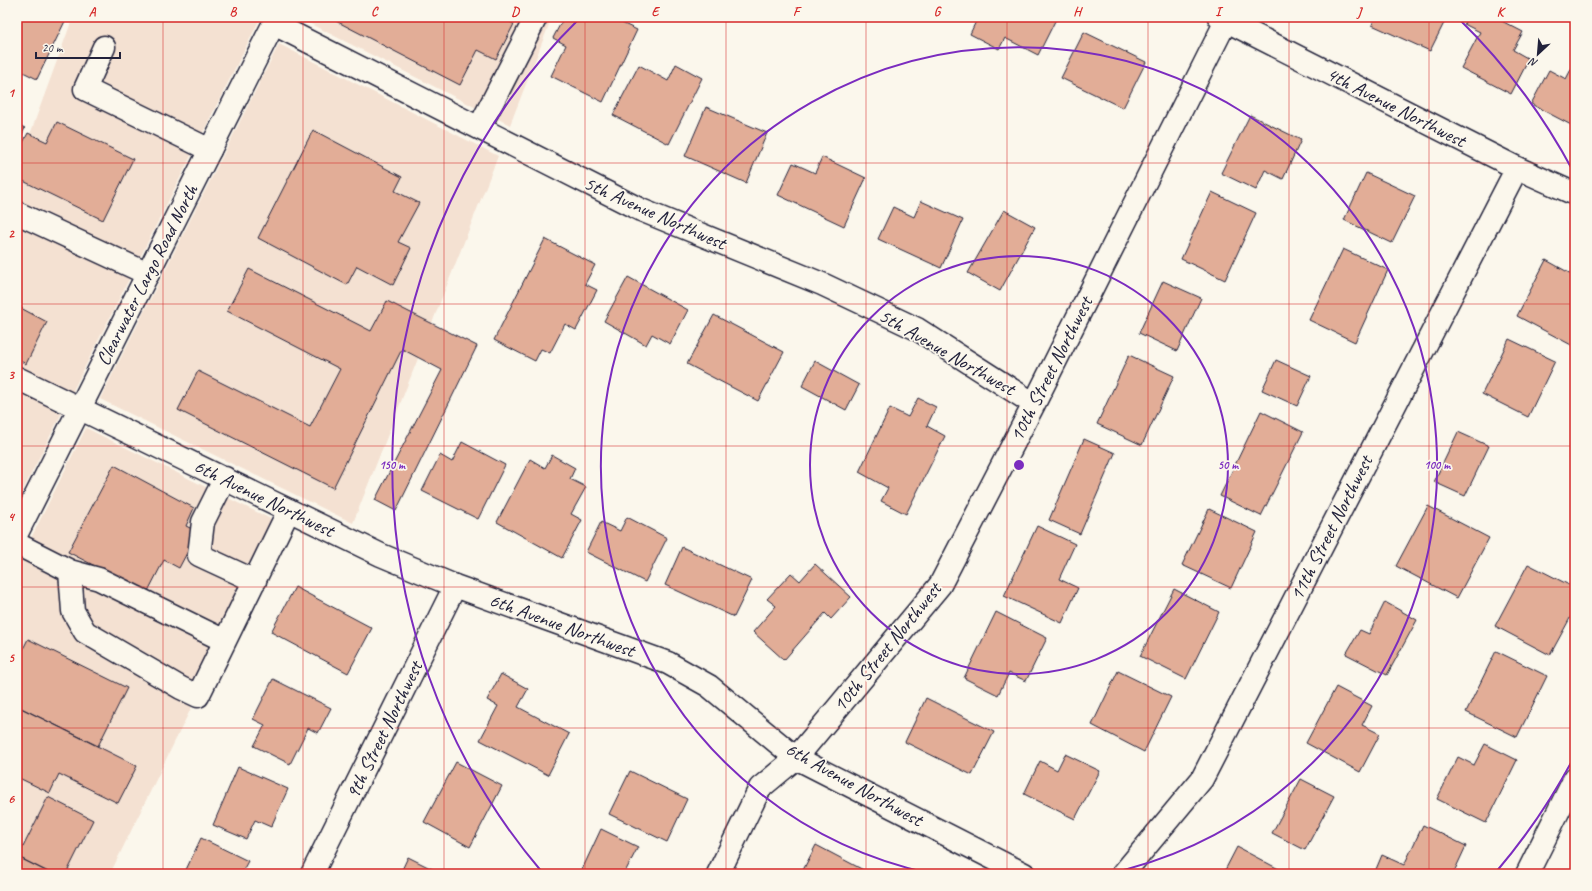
<svg xmlns="http://www.w3.org/2000/svg" width="1592" height="891" font-family="Caveat,sans-serif">
	<style>
		.built { fill: #f4e1d2 }
		.building { fill: #e2ad97; stroke: #22223b }
		.lines { fill: none; stroke-linecap: round; stroke-linejoin: round }
		.minor-casing { stroke: #22223b; stroke-width: 25 }
		.major-casing { stroke: #22223b; stroke-width: 25 }
		.minor { stroke: #fbf7ec; stroke-width: 22 }
		.major { stroke: #fbf7ec; stroke-width: 22 }
		.grid { fill: none; stroke: #d62828; stroke-width: 1; stroke-opacity: 0.55 }
		.ring { fill: none; stroke: #7b2cbf; stroke-width: 2 }
		.labels { text-anchor: middle; dominant-baseline: central; stroke-width: 3.5; stroke-linejoin: round; paint-order: stroke }
		.street-label { font-size: 20px; fill: #22223b; stroke: #fbf7ec }
		.centre { fill: #7b2cbf; stroke: #fbf7ec; stroke-width: 2 }
		.ring-label { font-size: 12px; text-anchor: middle; font-weight: bold; fill: #7b2cbf; stroke: #fbf7ec; stroke-width: 3.5; stroke-linejoin: round; paint-order: stroke }
		.neatline { fill: none; stroke: #d62828; stroke-width: 1.5 }
		.grid-label { font-size: 13px; text-anchor: middle; font-weight: bold; fill: #d62828 }
	</style>
	<rect width="100%" height="100%" fill="#fbf7ec"/>
	<filter id="ink" filterUnits="userSpaceOnUse"><feTurbulence type="fractalNoise" baseFrequency=".025" numOctaves="2"/><feDisplacementMap in="SourceGraphic" scale="8" xChannelSelector="R" yChannelSelector="G"/><feConvolveMatrix kernelMatrix="1 2 1 2 8 2 1 2 1" color-interpolation-filters="sRGB"/></filter>
	<g filter="url(#ink)">
		<path class="built" d="M73 17H261L17 502V170Z
			M297 17H552L510 125Z
			M279 44 498 156 353 523 100 399Z
			M86 428 281 524 110 874H17V566Z"/>
		<path class="building" d="M18 17H67L37 79 17 69Z
			M338 17H501L514 24 496 59 478 50 460 85 336 21Z
			M564 17H609L637 30 603 102 551 76 566 45 553 38Z
			M978 17H1053L1056 19 1038 55 1005 38 999 49 970 34Z
			M1375 17H1447L1430 51 1372 25Z
			M1467 17H1494L1523 32 1513 50 1529 59 1511 94 1461 68 1480 32 1464 24Z
			M1084 32 1146 62 1123 108 1061 78Z
			M1575 62V127L1531 104 1549 70 1566 79Z
			M676 64 702 78 669 144 613 115 639 65 668 81Z
			M706 107 767 133 746 183 685 156Z
			M1250 115 1301 140 1283 179 1265 170 1256 190 1221 173Z
			M57 122 133 159 103 220 17 178V154L28 133 47 142Z
			M17 124 25 128 17 145Z
			M313 130 402 177 395 191 419 203 398 242 411 248 393 285 357 266 347 285 258 238Z
			M822 157 866 178 844 226 778 195 793 163 815 173Z
			M1366 173 1415 196 1392 243 1344 220Z
			M1212 192 1256 213 1225 280 1181 259Z
			M921 201 963 220 941 268 878 239 893 207 914 217Z
			M1004 210 1035 227 1000 291 968 273Z
			M545 239 595 265 585 284 597 290 576 330 565 324 550 353 541 349 535 361 494 340Z
			M1343 249 1388 270 1355 342 1309 320Z
			M1546 260 1575 276V347L1517 316Z
			M249 269 371 331 387 301 477 346 396 511 375 500 442 370 402 349 333 488 178 410 198 371 310 427 340 369 227 311Z
			M628 277 688 310 670 344 652 334 646 345 604 321Z
			M1163 281 1201 298 1177 351 1139 333Z
			M17 306 47 322 26 364 17 359Z
			M714 315 784 352 758 401 687 364Z
			M1509 339 1555 361 1528 417 1482 394Z
			M1129 355 1174 376 1142 445 1097 424Z
			M1276 360 1311 376 1297 406 1262 390Z
			M815 361 859 385 846 410 802 386Z
			M918 398 936 407 927 426 945 436 906 514 881 501 888 488 859 472 890 408 908 417Z
			M1261 411 1303 432 1261 516 1220 496Z
			M1458 432 1489 446 1465 496 1434 482Z
			M1084 439 1115 453 1080 534 1049 520Z
			M462 442 505 465 478 519 422 491 440 455 452 462Z
			M552 455 575 468 570 479 586 487 571 514 582 520 562 558 497 522 530 459 545 468Z
			M114 465 194 508 186 526 198 532 179 568 164 560 147 593 68 552Z
			M1428 506 1489 538 1457 598 1396 566Z
			M1209 509 1257 532 1231 588 1182 565Z
			M627 517 667 538 645 582 586 552 601 522 620 531Z
			M1037 526 1075 544 1059 579 1078 588 1062 623 1004 596Z
			M682 547 752 580 734 617 665 585Z
			M815 564 851 597 831 619 825 613 784 660 753 632 776 606 767 599 791 573 800 581Z
			M1528 564 1575 588V609L1550 655 1495 626Z
			M295 587 372 628 348 673 271 632Z
			M1174 589 1219 612 1186 679 1140 656Z
			M1385 602 1417 620 1387 675 1346 654 1360 630 1369 634Z
			M996 612 1047 638 1026 681 1009 673 998 695 964 678Z
			M28 639 127 688 98 746 17 706V661Z
			M1496 651 1547 676 1517 737 1466 712Z
			M1118 671 1171 697 1144 752 1092 725Z
			M501 674 528 689 518 707 569 734 548 775 480 740 498 706 487 700Z
			M273 679 331 708 318 733 308 728 290 764 254 746 265 725 253 719Z
			M1336 687 1372 706 1362 725 1380 734 1360 772 1306 743Z
			M926 698 994 732 972 775 905 742Z
			M17 706 137 766 118 803 59 774 50 793 17 777Z
			M1485 744 1517 760 1486 823 1437 799 1458 757 1474 765Z
			M1065 754 1100 771 1075 819 1024 794 1040 761 1057 770Z
			M456 762 502 786 470 847 424 822Z
			M238 767 288 789 271 827 255 820 246 839 213 825Z
			M630 771 687 799 667 842 609 814Z
			M1301 779 1334 796 1305 850 1272 833Z
			M48 797 93 820 66 874H52L18 857Z
			M1423 825 1466 846 1453 874H1374L1382 855 1404 865Z
			M601 829 638 847 624 874H580Z
			M201 838 248 861 241 874H184Z
			M816 845 871 874H801Z
			M1237 847 1288 874H1223Z
			M18 857 52 874H17Z
			M408 857 442 874H400Z"/>
		<g class="lines">
			<g class="minor-casing">
				<path id="minor" d="M1219 17 1517 168 1575 194
					M274 24 641 210 822 284 917 329 1034 404
					M104 47 85 89 210 150
					M479 128 536 17
					M17 213 148 274
					M17 378 381 555 455 586 668 663 709 686 796 758 1024 874
					M225 478 203 522 199 555 255 581
					M17 544 70 571 99 579 225 641
					M70 571 73 611 85 632 181 688 198 696 289 510
					M312 874 455 586
					M718 874 760 788 796 758 940 585 1034 404 1228 17
					M1123 874 1202 779 1517 168
					M1527 874 1575 778"/>
			</g>
			<g class="major-casing">
				<path id="major" d="M17 533 277 17"/>
			</g>
			<use href="#minor" class="minor"/>
			<use href="#major" class="major"/>
		</g>
	</g>
	<path class="grid" d="M163 17V874M303 17V874M444 17V874M585 17V874M726 17V874M866 17V874M1007 17V874M1148 17V874M1289 17V874M1429 17V874M17 163H1575M17 304H1575M17 446H1575M17 587H1575M17 728H1575"/>
	<g class="ring">
		<circle cx="1019" cy="465" r="209"/>
		<path d="M932 874A418 418 0 1 1 1106 874"/>
		<path d="M1573 759A627 627 0 0 1 1496 872M542 872A627 627 0 0 1 580 18M1458 18A627 627 0 0 1 1573 171"/>
	</g>
	<g class="labels">
		<g class="street-label">
			<text transform="translate(1396 107) rotate(27)">4th Avenue Northwest</text>
			<text transform="translate(655 213) rotate(24)">5th Avenue Northwest</text>
			<text transform="translate(147 275) rotate(-63)">Clearwater Largo Road North</text>
			<text transform="translate(947 352) rotate(30)">5th Avenue Northwest</text>
			<text transform="translate(1051 369) rotate(-63)">10th Street Northwest</text>
			<text transform="translate(264 498) rotate(26)">6th Avenue Northwest</text>
			<text transform="translate(1331 528) rotate(-63)">11th Street Northwest</text>
			<text transform="translate(562 625) rotate(20)">6th Avenue Northwest</text>
			<text transform="translate(887 647) rotate(-51)">10th Street Northwest</text>
			<text transform="translate(384 730) rotate(-64)">9th Street Northwest</text>
			<text transform="translate(854 784) rotate(29)">6th Avenue Northwest</text>
		</g>
	</g>
	<circle cx="1019" cy="465" r="6" class="centre"/>
	<g class="ring-label">
		<text x="1228" y="469">50 m</text>
		<text x="1437" y="469">100 m</text>
		<text x="392" y="469">150 m</text>
	</g>
	<rect width="1592" height="891" fill="none" stroke="#fbf7ec" stroke-width="44"/>
	<g transform="translate(1538 54) rotate(206)" stroke="#fbf7ec" stroke-width="3" paint-order="stroke">
	<path d="M0-3L7 15L0 10L-7 15Z" fill="#22223b"/>
	<text y="-6" font-size="11" font-weight="bold" text-anchor="middle" fill="#22223b">N</text>
	</g>
	<path d="M36 52v6h84v-6" fill="none" stroke="#22223b" stroke-width="2"/>
	<text x="42" y="52" font-size="12" fill="#22223b" stroke="#fbf7ec" stroke-width="3" paint-order="stroke">20 m</text>
	<rect x="22" y="22" width="1548" height="847" class="neatline"/>
	<g class="grid-label">
		<text x="92" y="16">A</text>
		<text x="233" y="16">B</text>
		<text x="374" y="16">C</text>
		<text x="515" y="16">D</text>
		<text x="655" y="16">E</text>
		<text x="796" y="16">F</text>
		<text x="937" y="16">G</text>
		<text x="1077" y="16">H</text>
		<text x="1218" y="16">I</text>
		<text x="1359" y="16">J</text>
		<text x="1500" y="16">K</text>
		<text x="11" y="97">1</text>
		<text x="11" y="238">2</text>
		<text x="11" y="379">3</text>
		<text x="11" y="521">4</text>
		<text x="11" y="662">5</text>
		<text x="11" y="803">6</text>
	</g>
</svg>
